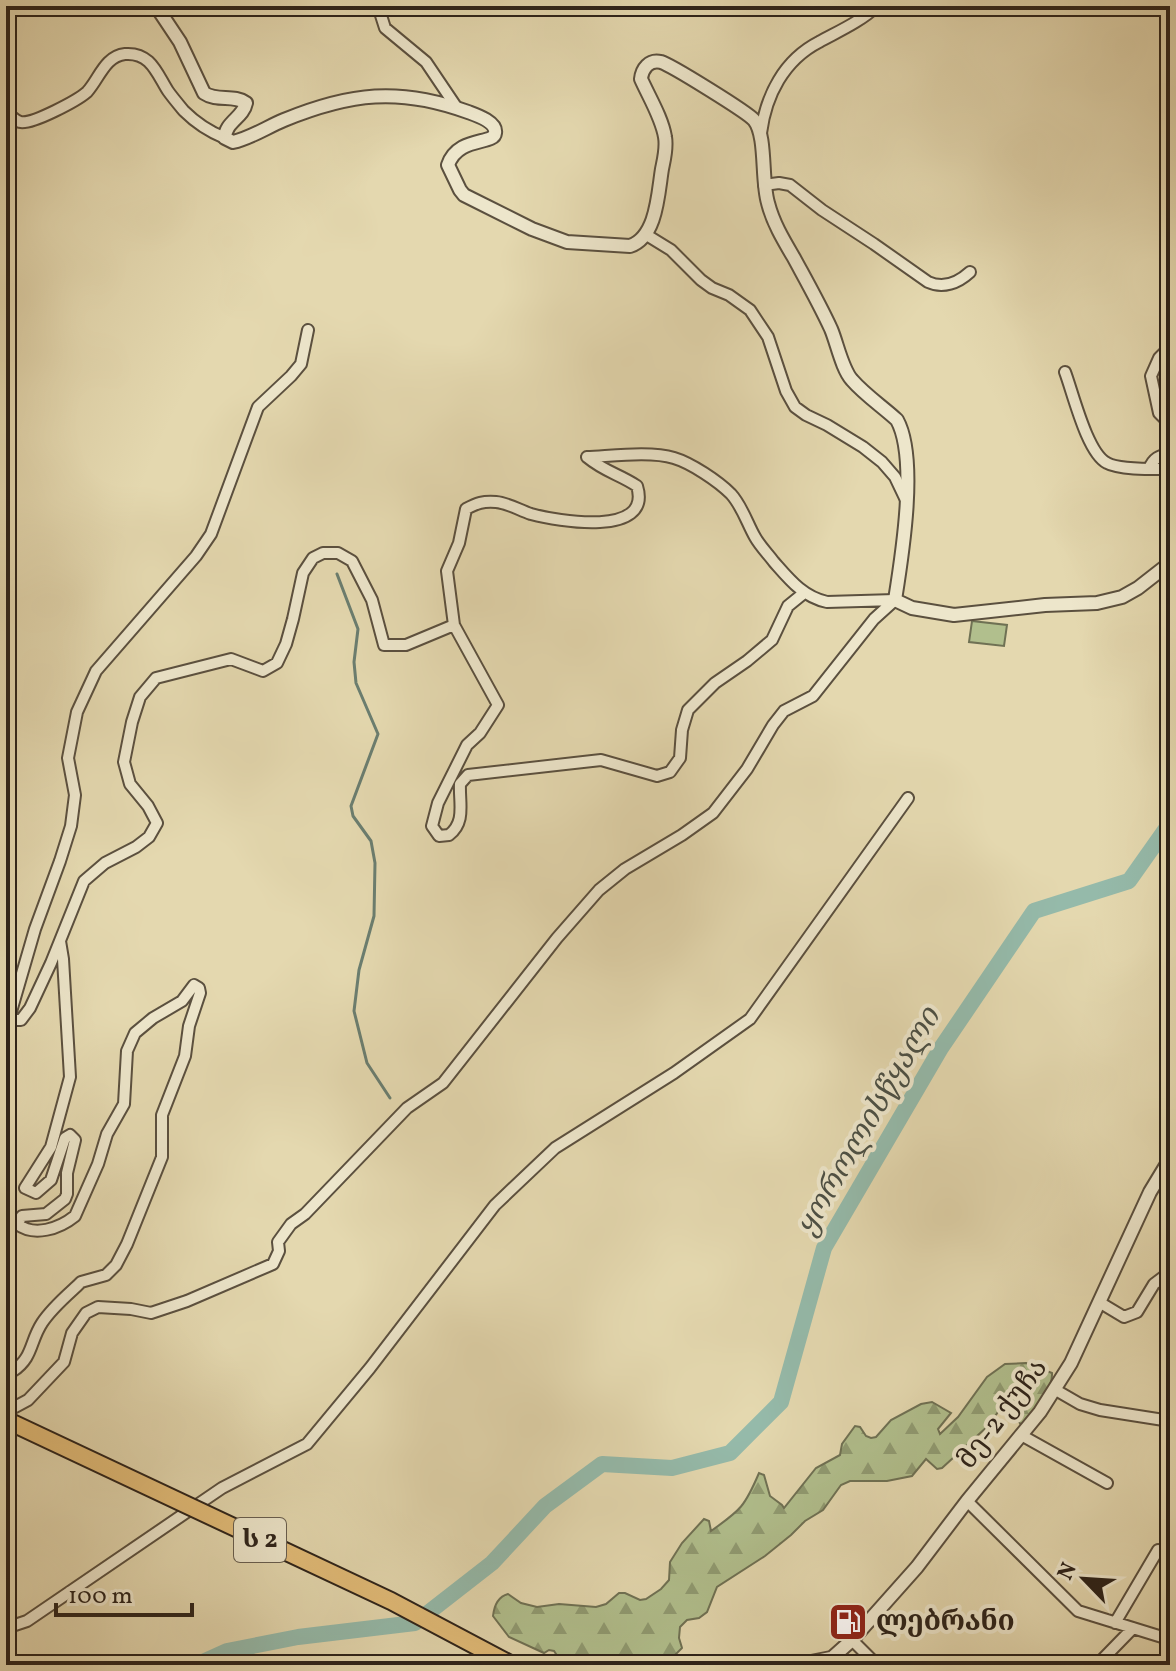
<svg xmlns="http://www.w3.org/2000/svg" width="1176" height="1671" font-family="Vollkorn,'Noto Serif Georgian',serif">
	<style>
		.grass { fill: #b1bf8d; stroke: #6f7154; stroke-width: 2 }
		.forest { fill: url(#forest-firs); stroke: #6f7154; stroke-width: 2 }
		.lines { fill: none; stroke-linecap: round; stroke-linejoin: round }
		.stream { stroke: #6b7e70; stroke-width: 3 }
		.river { stroke: #95baaa; stroke-width: 16 }
		.minor-casing { stroke: #5b503f; stroke-width: 14 }
		.tertiary-casing { stroke: #5b503f; stroke-width: 16 }
		.minor { stroke: #ede6cb; stroke-width: 10 }
		.tertiary { stroke: #ede6cb; stroke-width: 12 }
		.trunk-bridge-casing { stroke: #2d231a; stroke-width: 20; stroke-linecap: butt }
		.trunk-bridge { stroke: #e2bc78; stroke-width: 16 }
		.labels { text-anchor: middle; dominant-baseline: central; stroke-width: 8; stroke-linejoin: round; paint-order: stroke }
		.shield { fill: #ede6cb; stroke: #675e4f; stroke-width: 2 }
		.shield-label { font-size: 26px; font-weight: bold; fill: #2d231a }
		.street-label { font-size: 28px; fill: #2d231a; stroke: #ede6cb }
		.poi-label { font-size: 28px; font-weight: bold; fill: #2d231a; stroke: #ede6cb; text-anchor: start }
		.water-label { font-size: 30px; font-style: italic; fill: #4c5045; stroke: #ede6cb }
	</style>
	<defs>
		<pattern id="forest-firs" width="22" height="20" patternUnits="userSpaceOnUse" patternTransform="scale(2)"><rect width="22" height="20" fill="#b1bf8d"/><path d="M5 1l3.5 6h-7zM16 11l3.5 6h-7z" fill="#909b72"/></pattern>
	</defs>
	<rect width="100%" height="100%" fill="#e4d8af"/>
	<filter id="stains"><feTurbulence type="fractalNoise" baseFrequency=".0025" numOctaves="4"/><feColorMatrix values="0 0 0 0 .2 0 0 0 0 .09 0 0 0 0 .02 0 0 0 .5 -.17"/></filter>
	<radialGradient id="worn" r=".72"><stop offset=".6" stop-color="#630" stop-opacity="0"/><stop offset="1" stop-color="#630" stop-opacity=".3"/></radialGradient>
	<path class="grass" d="M972 621 1007 625 1004 646 969 642Z"/>
	<path class="forest" d="M1026 1363 1052 1373C1053 1392 1033 1413 1023 1428L1010 1408 1000 1409 989 1425 942 1468 937 1469 926 1459 912 1476 887 1481H850L841 1485 823 1510 805 1521 791 1535 765 1556 717 1587 707 1612 699 1618 687 1620 680 1627 679 1638 682 1648 665 1665H574L560 1660 554 1651 549 1650 544 1653 509 1637 493 1616C494 1607 497 1597 508 1594L521 1603 537 1607 559 1604 596 1607 606 1604 619 1593H625L640 1600 646 1599 661 1589 669 1580 670 1562 682 1543 704 1519 709 1521 711 1531C741 1510 745 1506 759 1473L764 1475 770 1496 782 1505 784 1508 816 1468 840 1455 842 1444 855 1426 860 1427 866 1436 871 1438 876 1437 891 1420 921 1404 932 1402 951 1413 938 1429 940 1434 958 1417 987 1377 1005 1364Z"/>
	<g class="lines">
		<path class="stream" d="M337 574 358 629 354 662 356 683 378 734 351 806 353 816 371 841 375 863 374 916 359 970 354 1011 367 1063 390 1098"/>
		<path class="river" d="M196 1665 227 1651 298 1637 415 1623 492 1563 545 1506 602 1464 672 1468 730 1453 781 1402 824 1248 941 1048 1034 911 1129 881 1170 823"/>
		<g class="minor-casing">
			<path id="minor" d="M378 6 385 28 426 62 457 108
				M6 57V67
				M6 110C10 115 15 120 20 122 32 125 78 100 87 92 99 79 105 56 125 54 151 52 157 74 168 91 173 98 179 105 184 111 195 122 210 132 225 138
				M761 133C766 95 784 60 819 42 839 31 860 22 877 6
				M764 185 779 183 790 185 822 210 874 244 928 282C943 289 958 283 970 272
				M645 234 671 250 701 280 712 288 729 295 750 310 768 337 786 391 795 407 806 415 827 425 863 447 882 462 895 477 906 500
				M308 330 301 364 291 376 258 407 211 534 196 556 96 671 77 712 68 758 75 795 71 826 60 861 35 929 10 1015 15 1020H21L30 1008 51 963 84 881 105 863 136 847 149 837 157 823 148 806 130 784 124 762 132 722 140 697 156 678 231 659 263 671 277 663 286 644 293 619 303 573 313 558 323 553H338L352 561 372 600 384 645H406L454 625
				M1170 354 1165 352 1159 358 1151 376 1159 413 1164 418 1170 419
				M1065 372C1073 393 1087 453 1107 463 1119 470 1155 469 1170 469
				M587 457C605 472 619 474 637 486 653 538 557 521 531 514 519 510 508 503 496 502 483 501 477 503 466 509L459 543 447 571 454 625 498 705 480 733 467 745 438 803 432 826 439 836 449 835C466 822 459 803 460 784L468 775 601 760 657 776 670 772 680 758 682 730 688 710 715 683 747 661 772 640 788 606 804 593
				M587 457C612 456 651 451 674 458 691 463 718 481 731 494 742 506 747 523 755 537 760 546 768 554 774 562 789 579 803 597 827 602L895 600
				M1149 469C1153 458 1159 456 1170 453
				M1099 1302 1124 1317 1137 1312 1154 1284 1170 1272
				M6 1369 13 1371C33 1358 30 1341 42 1323 51 1309 65 1297 77 1286L81 1282 106 1275 116 1265 127 1244 162 1157V1115L185 1056 189 1026 200 993 199 988 194 985 182 1001 153 1018 135 1033 127 1051 124 1104 107 1134 98 1164 75 1216C59 1229 34 1237 17 1224L22 1216 46 1214 65 1199 67 1194V1173L75 1140 70 1135 65 1138 51 1180 36 1193 25 1188 51 1147 70 1077 63 959 60 941
				M1054 1389 1080 1404 1100 1410 1170 1421
				M6 1401 15 1407 28 1400 64 1362 72 1333 86 1313 98 1307 131 1309 151 1313 187 1301 273 1264 279 1251 278 1242 291 1224 305 1214 407 1108 443 1083 557 938 599 890 625 869 682 835 713 813 747 769 773 725 784 711 813 696 874 619 895 600
				M1021 1435 1107 1483
				M967 1501 1078 1611 1162 1637 1170 1642
				M1115 1623 1158 1550
				M6 1628 27 1621 222 1488 307 1444 370 1368 495 1205 555 1148 674 1073 750 1019 908 798
				M852 1640 877 1665
				M1097 1665 1133 1628"/>
		</g>
		<g class="tertiary-casing">
			<path id="tertiary" d="M156 6 180 42 204 93C217 102 234 94 246 103 243 118 225 122 225 138L233 142C251 138 267 127 284 120 350 93 399 87 468 112 476 115 497 122 495 133 494 145 458 136 448 165L460 190 464 195 532 229 567 242 630 246C657 237 658 193 662 169 664 159 667 148 665 137 662 118 649 97 641 79 642 69 649 59 661 62 671 65 747 112 754 120 767 136 761 180 768 203 773 223 784 241 794 258 807 282 820 305 831 329 837 343 842 369 852 380 865 395 883 407 897 420 918 458 902 556 895 600L912 608 954 615 1045 605 1097 603 1122 597 1138 588 1170 563
				M796 1665 831 1658
				M824 1665 852 1640 917 1567 967 1501 1040 1412 1071 1363 1150 1192 1170 1159"/>
		</g>
		<use href="#minor" class="minor"/>
		<use href="#tertiary" class="tertiary"/>
		<g class="trunk-bridge-casing">
			<path id="trunk-bridge" d="M6 1420 391 1601 512 1665"/>
		</g>
		<use href="#trunk-bridge" class="trunk-bridge"/>
	</g>
	<defs>
		<g id="fuel-square" transform="scale(2)"><rect x="-9" y="-9" width="18" height="18" rx="4" fill="#8f2418" stroke="#ede6cb"/><path d="M-5.5-6h7V0h2V4h1.3V-2.5L3-4.5l.8-.8L6-3V5H2.5V1h-1V6h-7ZM-4.2-4.7v3.2H.2V-4.7Z" fill="#fff"/></g>
	</defs>
	<g fill-rule="evenodd">
		<use href="#fuel-square" x="848" y="1622"/>
	</g>
	<g class="labels">
		<rect class="shield" x="234" y="1518" width="52" height="44" rx="6"/>
		<g class="shield-label">
			<text x="260" y="1540">ს 2</text>
		</g>
		<g class="street-label">
			<text transform="translate(1003 1414) rotate(-53)">მე-2 ქუჩა</text>
		</g>
		<g class="poi-label">
			<text x="876" y="1622">ლებრანი</text>
		</g>
		<g class="water-label">
			<text transform="translate(869 1122) rotate(-60)">ყოროლისწყალი</text>
		</g>
	</g>
	<rect width="1176" height="1671" fill="none" stroke="#e4d8af" stroke-width="32"/>
	<rect x="8" y="8" width="1160" height="1655" fill="none" stroke="#2d231a" stroke-width="4"/>
	<rect x="16" y="16" width="1144" height="1639" fill="none" stroke="#2d231a" stroke-width="2"/>
	<g transform="translate(1084 1579) rotate(295)" stroke="#ede6cb" stroke-width="6" paint-order="stroke">
	<path d="M0-6L14 30L0 20L-14 30Z" fill="#2d231a"/>
	<text y="-12" font-size="22" font-weight="bold" text-anchor="middle" fill="#2d231a">N</text>
	</g>
	<path d="M56 1603v12h136v-12" fill="none" stroke="#2d231a" stroke-width="4"/>
	<text x="68" y="1603" font-size="24" fill="#2d231a" stroke="#ede6cb" stroke-width="6" paint-order="stroke">100 m</text>
	<rect width="100%" height="100%" filter="url(#stains)"/>
	<rect width="100%" height="100%" fill="url(#worn)"/>
</svg>
